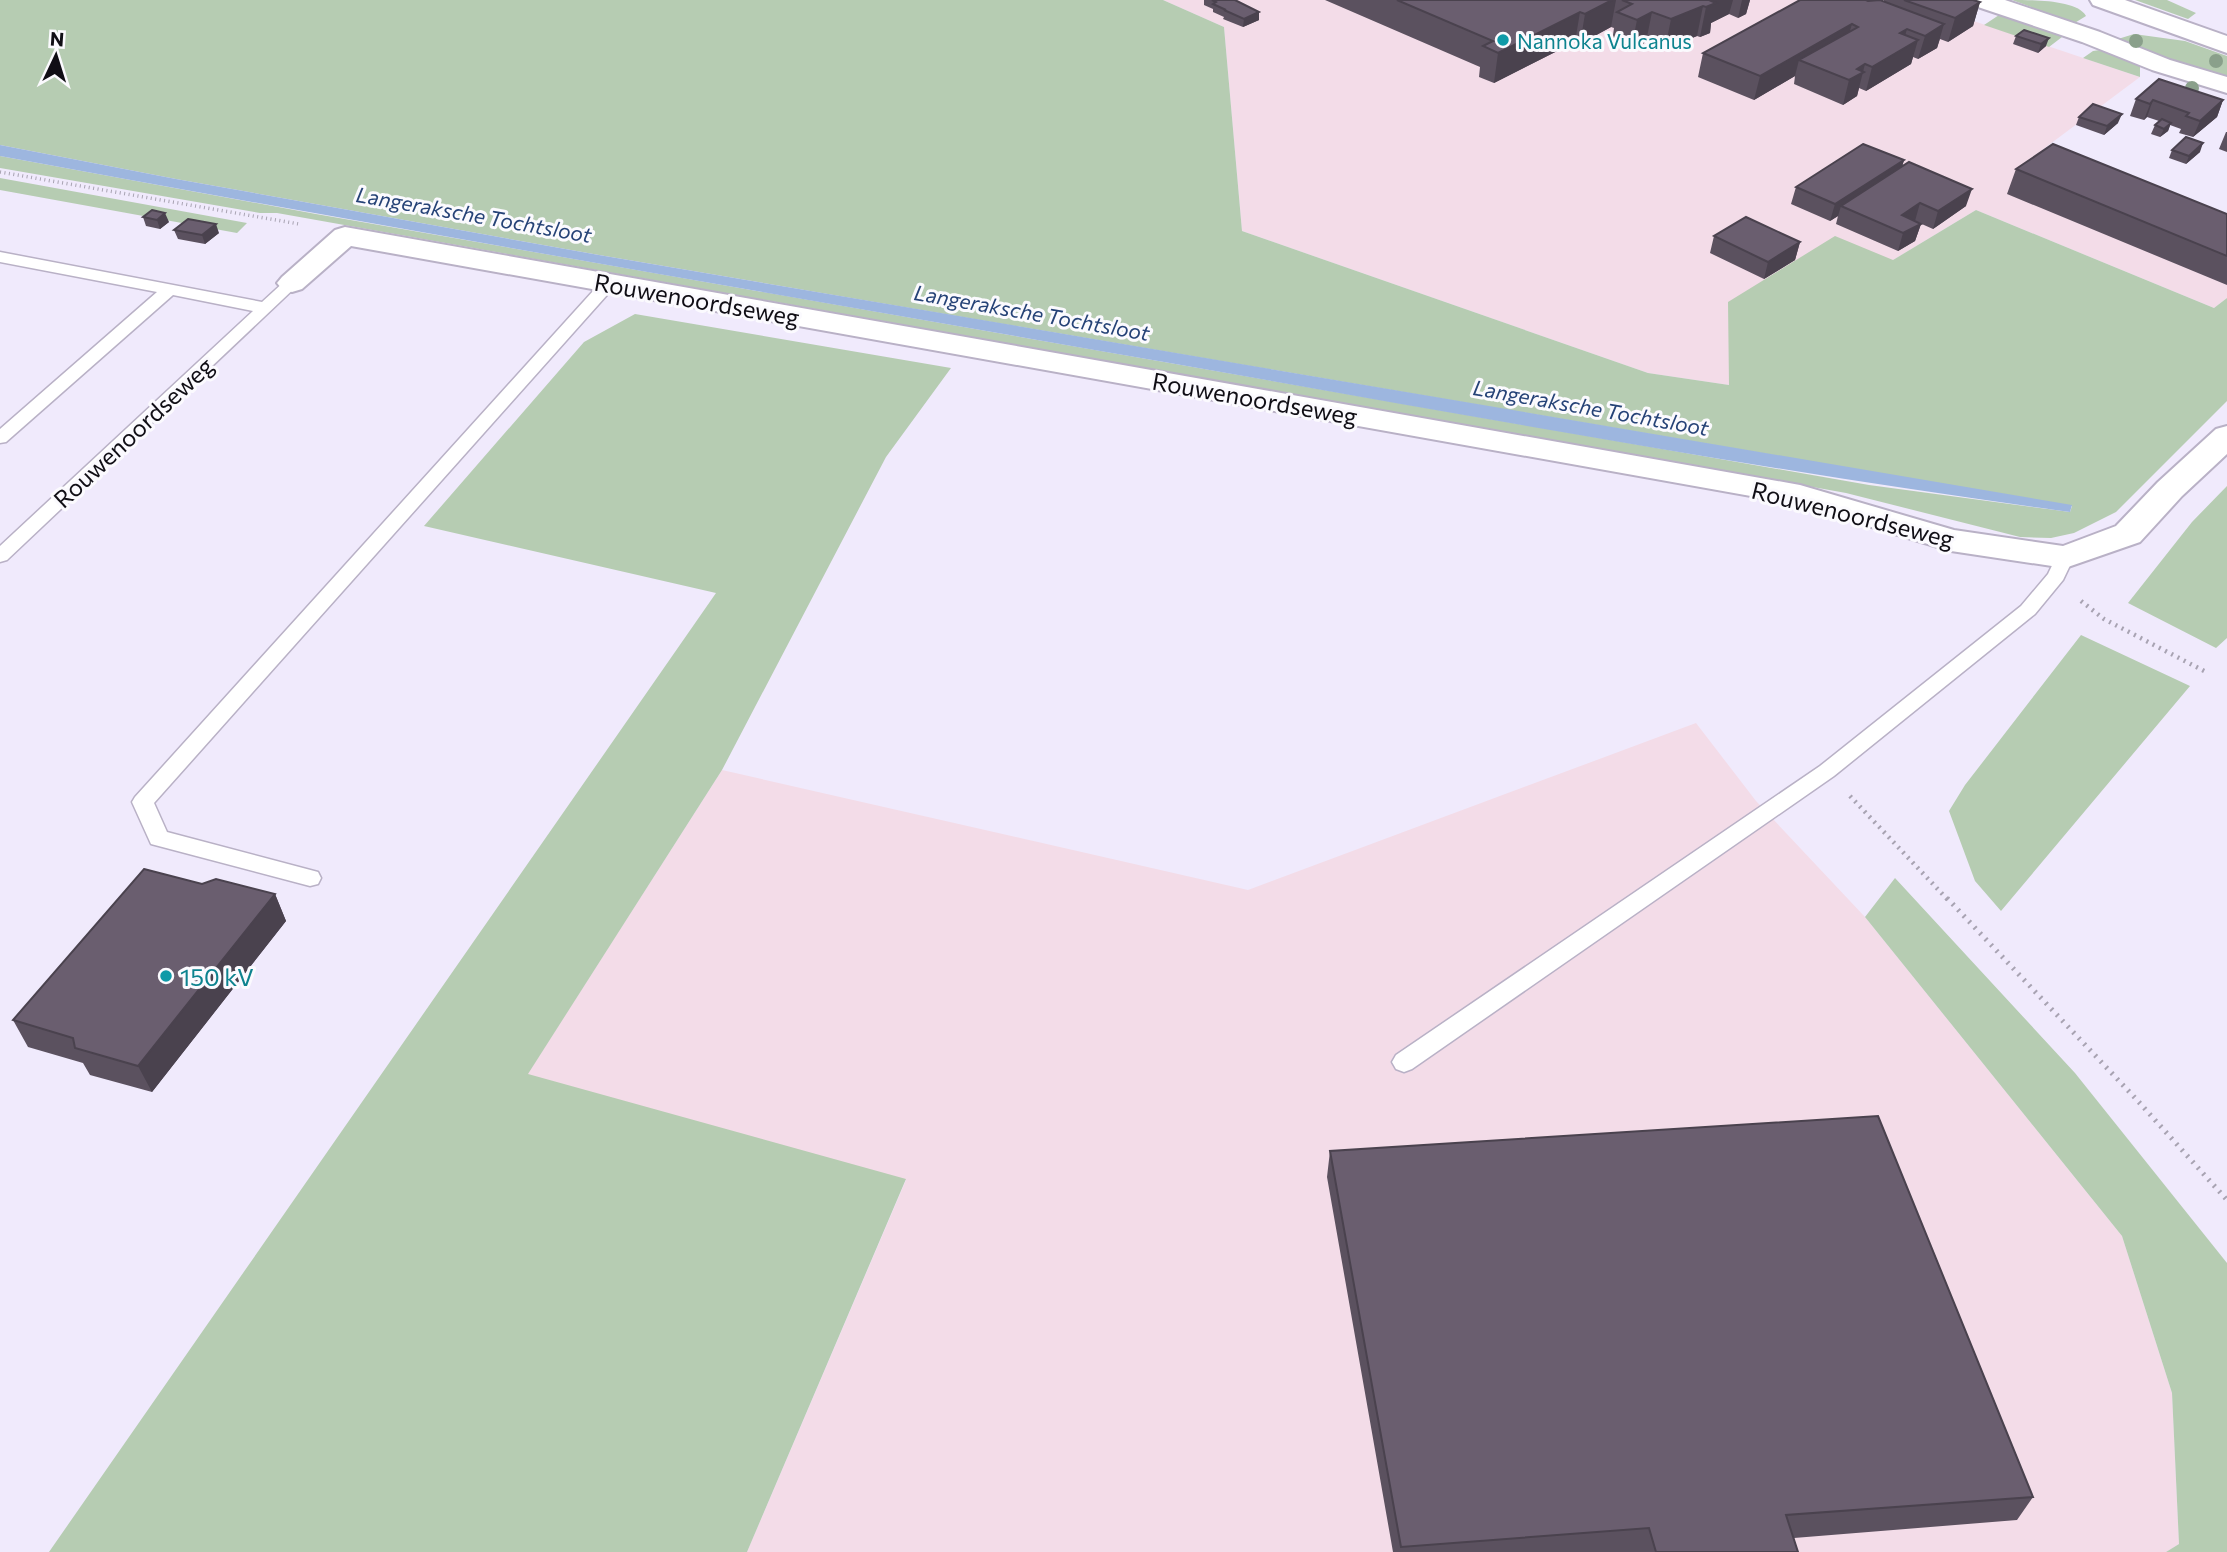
<svg xmlns="http://www.w3.org/2000/svg" width="2227" height="1552" font-family="Commissioner,sans-serif">
	<style>
		.industrial { fill: #f3dce8 }
		.green { fill: #b6ccb2 }
		.water { fill: #9db6df }
		.lines { fill: none; stroke-linecap: round; stroke-linejoin: round }
		.lane-casing { stroke: #b9b1c6; stroke-width: 3 }
		.street-casing { stroke: #b9b1c6; stroke-width: 4 }
		.primary-casing { stroke: #b9b1c6; stroke-width: 4 }
		.path-far2 { stroke: #a8a3b2; stroke-width: 3.5; stroke-dasharray: 1 3.5; stroke-linecap: butt }
		.path-far1 { stroke: #a8a3b2; stroke-width: 4.5; stroke-dasharray: 2 5; stroke-linecap: butt }
		.path { stroke: #a8a3b2; stroke-width: 5; stroke-dasharray: 2 6; stroke-linecap: butt }
		.lane { fill: #fff; fill-rule: evenodd }
		.street { fill: #fff; fill-rule: evenodd }
		.primary { fill: #fff; fill-rule: evenodd }
		.tree { fill: #8aa08b }
		.wall { fill: #5b515f }
		.shaded-wall { fill: #4a424e }
		.building { fill: #6a5e6f; stroke: #4a424e; stroke-width: 2 }
		.culture-dot { fill: #0f9aa8; stroke: #fbfafe; stroke-width: 2.5 }
		.labels { text-anchor: middle; dominant-baseline: central; stroke-width: 6; stroke-linejoin: round; paint-order: stroke }
		.far-culture-label { font-size: 21px; fill: #0d838f; stroke: #fbfafe; text-anchor: start }
		.far-water-label { font-size: 21px; font-style: italic; fill: #264377; stroke: #fbfafe }
		.street-label { font-size: 24px; fill: #100e15; stroke: #fbfafe }
		.culture-label { font-size: 24px; fill: #0d838f; stroke: #fbfafe; text-anchor: start }
	</style>
	<rect width="100%" height="100%" fill="#f0eafc"/>
	<path class="industrial" d="M1163 0H1911L2140 77 2042 150 2227 221V298L2214 308 1976 210 1893 260 1729 385 1648 373 1242 231 1224 27Z
		M1696 723 1756 801 1865 917 2122 1236 2172 1393 2179 1544 2166 1552H747L906 1180 527 1075 722 770 1248 890Z"/>
	<path class="green" d="M0 0H1163L1224 27 1242 231 1648 373 1729 385 1728 302 1835 236 1893 260 1976 210 2214 308 2227 298V401L2116 512 2074 533 2051 538 2020 537 1846 493 277 213H260L0 168V156L316 214 1869 485 2070 512 2072 506 599 255 176 179 0 145Z
		M2012 0C2033 0 2078 0 2086 16L2073 24 2037 14 2031 7Z
		M2135 0H2167L2196 13 2188 19Z
		M1999 15 2060 34 2062 37 2049 47 1984 25Z
		M2134 34 2185 41 2227 56V80L2161 61 2118 39Z
		M2100 50 2140 65V77L2083 58 2093 51Z
		M0 178 247 223 237 233 0 190Z
		M635 314 951 368 886 457 722 770 528 1074 906 1179 747 1552H49L716 593 424 526 584 342Z
		M2227 486V638L2216 648 2128 603 2192 522Z
		M2081 635 2190 686 2001 911 1975 881 1949 811 1965 785Z
		M1895 878 2075 1073 2227 1263V1552H2166L2179 1544 2172 1393 2122 1236 1865 917Z"/>
	<path class="water" d="M0 145 176 179 599 255 2072 505 2070 512C1767 471 1466 415 1164 362 776 294 388 228 0 156Z"/>
	<g class="lines">
		<g class="lane-casing">
			<path id="lane" d="M0 252 262 302 286 280 292 278 300 283 7 560 0 562V546L253 311 173 295 6 442 0 443V429L157 292 0 262Z
				M609 278 617 283 615 286 154 803 167 832 318 872 321 878 318 884 310 886 151 844 132 802 135 797 603 280Z
				M2065 551 2074 557 2063 580 2035 614 1834 776 1412 1069 1404 1072 1396 1069 1392 1062 1396 1055 1820 766 2021 606 2048 574 2058 553Z"/>
		</g>
		<g class="street-casing">
			<path id="street" d="M1969 0H2005L2100 32 2170 60 2227 77V93L2152 70 2082 42 1972 5Z
				M345 227 1800 485 1954 530 2063 546 2116 526 2158 482 2216 429 2227 426V454L2182 496 2140 542 2065 568 1951 551 1795 504 351 246 302 289 292 292 282 289 277 283 282 277 335 230Z"/>
		</g>
		<g class="primary-casing">
			<path id="primary" d="M2090 0H2125L2227 36V53L2093 5Z"/>
		</g>
		<path class="path-far2" d="M0 172 299 224"/>
		<path class="path-far1" d="M2081 601 2104 619 2206 672
			M1850 796 1948 900"/>
		<path class="path" d="M1947 898 2137 1100 2227 1200"/>
		<use href="#lane" class="lane"/>
		<use href="#street" class="street"/>
		<use href="#primary" class="primary"/>
	</g>
	<g class="tree">
		<circle cx="2136" cy="41" r="7"/>
		<circle cx="2216" cy="61" r="7"/>
		<circle cx="2192" cy="88" r="7"/>
	</g>
	<path class="wall" d="M1204 0H1235L1259 20 1243 27 1223 19 1224 17 1213 12V9L1204 5Z
		M1325 0H1750L1746 14 1738 18 1729 14 1711 23 1710 33 1700 37 1697 36 1665 49 1646 42 1631 50 1612 42 1614 28 1611 27 1580 44 1575 42 1494 83 1479 77 1480 67Z
		M1800 0H1882L1881 1 1884 2V0H1973L1980 2 1973 26 1948 42 1940 39 1937 48 1918 59 1913 57 1911 64 1866 91 1859 88 1857 96 1843 105 1794 84 1795 76 1754 100 1698 77 1703 53Z
		M2016 36 2046 46 2038 53 2013 44Z
		M2136 99 2223 100 2217 117 2193 137 2179 133 2181 129 2170 125 2168 131 2160 137 2151 134 2155 125 2159 121 2147 117 2144 120 2130 116Z
		M2079 117 2118 123 2104 135 2076 125Z
		M2226 132H2227V152L2219 149Z
		M2172 150 2200 152 2186 164 2169 158Z
		M1904 160 1902 167 1966 206 1933 229 1915 221 1921 224 1915 241 1898 251 1836 224 1838 216 1830 221 1791 204 1796 187Z
		M2016 169 2227 214V285L2007 194Z
		M143 217 169 222 160 229 146 226Z
		M174 230 219 233 205 244 178 239Z
		M1714 236 1800 242 1795 260 1764 279 1710 253Z
		M202 884 275 894 286 921 152 1092 90 1075 83 1063 28 1047 13 1020Z
		M1330 1151 2033 1497 2017 1520 1794 1538 1798 1552H1393L1327 1177Z"/>
	<path class="shaded-wall" d="M1612 0H1616L1611 27 1580 44 1585 14Z
		M1706 0H1733L1729 14 1711 23 1710 33 1700 37 1706 7Z
		M1742 0H1750L1746 14 1738 18Z
		M1980 2 1973 26 1948 42 1955 18Z
		M1703 6 1697 36 1665 49 1671 19Z
		M1259 12V20L1243 27 1244 19Z
		M1580 12 1575 42 1494 83 1498 53Z
		M1652 12 1646 42 1631 50 1637 20Z
		M1852 24 1845 48 1799 60 1795 76 1754 100 1760 76Z
		M1944 24 1937 48 1918 59 1925 36Z
		M1907 29 1901 50 1918 40 1911 64 1866 91 1872 67 1900 33Z
		M2049 38 2046 46 2038 53 2041 44Z
		M1865 64 1857 96 1843 105 1849 80 1857 69Z
		M2153 100 2147 117 2144 120 2150 104Z
		M2223 100 2217 117 2193 137 2200 121Z
		M2122 114 2118 123 2104 135 2107 126Z
		M2171 123 2168 131 2160 137 2164 129Z
		M2203 143 2200 152 2186 164 2189 156Z
		M1904 160 1899 177 1841 206 1838 216 1830 221 1835 204Z
		M1972 189 1966 206 1933 229 1938 211Z
		M1920 203 1915 221 1902 215Z
		M165 213 169 222 160 229 157 220Z
		M216 224 219 233 205 244 202 235Z
		M1921 224 1915 241 1898 251 1903 233Z
		M1800 242 1795 260 1764 279 1768 262Z
		M275 894 286 921 152 1092 138 1066Z"/>
	<path class="building" d="M1212 0H1235L1259 12 1244 19 1224 10H1226L1213 4 1216 2Z
		M1397 0H1612L1585 14 1580 12 1498 53 1483 46 1493 41Z
		M1622 0H1709L1716 3 1706 7 1703 6 1671 19 1652 12 1637 20 1617 12 1632 4Z
		M1800 0H1866L1868 1 1880 0 1944 24 1925 36 1907 29 1900 33 1918 40 1872 67 1865 64 1857 69 1864 72 1849 80 1799 60 1858 27 1852 24 1760 76 1703 53Z
		M1904 0H1973L1980 2 1955 18Z
		M2024 30 2049 38 2041 44 2016 36Z
		M2159 79 2223 100 2200 121 2186 116 2189 113 2153 100 2150 104 2136 99Z
		M2093 104 2122 114 2107 126 2079 117Z
		M2162 119 2171 123 2164 129 2155 125Z
		M2186 137 2203 143 2189 156 2172 150Z
		M1863 144 1904 160 1835 204 1796 187Z
		M2053 144 2227 214V256L2016 169Z
		M1909 162 1972 189 1938 211 1920 203 1902 215 1921 224 1903 233 1841 206Z
		M152 210 165 213 157 220 143 217Z
		M1746 217 1800 242 1768 262 1714 236Z
		M188 219 216 224 202 235 174 230Z
		M144 869 202 884 216 879 275 894 138 1066 75 1048 73 1038 13 1020Z
		M1878 1116 2033 1497 1786 1515 1798 1552H1656L1649 1528 1401 1547 1330 1151Z"/>
	<g class="culture-dot">
		<circle cx="1503" cy="40" r="7"/>
		<circle cx="166" cy="976" r="7"/>
	</g>
	<g class="labels">
		<g class="far-culture-label">
			<text x="1517" y="40">Nannoka Vulcanus</text>
		</g>
		<g class="far-water-label">
			<text transform="translate(474 214) rotate(10)">Langeraksche Tochtsloot</text>
			<text transform="translate(1032 312) rotate(10)">Langeraksche Tochtsloot</text>
			<text transform="translate(1591 407) rotate(10)">Langeraksche Tochtsloot</text>
		</g>
		<g class="street-label">
			<text transform="translate(697 299) rotate(10)">Rouwenoordseweg</text>
			<text transform="translate(1255 398) rotate(10)">Rouwenoordseweg</text>
			<text transform="translate(133 432) rotate(-43)">Rouwenoordseweg</text>
			<text transform="translate(1853 514) rotate(14)">Rouwenoordseweg</text>
		</g>
		<g class="culture-label">
			<text x="180" y="976">150 kV</text>
		</g>
	</g>
	<g transform="translate(56 56) rotate(4)" stroke="#fbfafe" stroke-width="5" paint-order="stroke">
	<path d="M0-5L12 26L0 18L-12 26Z" fill="#100e15"/>
	<text y="-10" font-size="19" font-weight="bold" text-anchor="middle" fill="#100e15">N</text>
	</g>
</svg>
